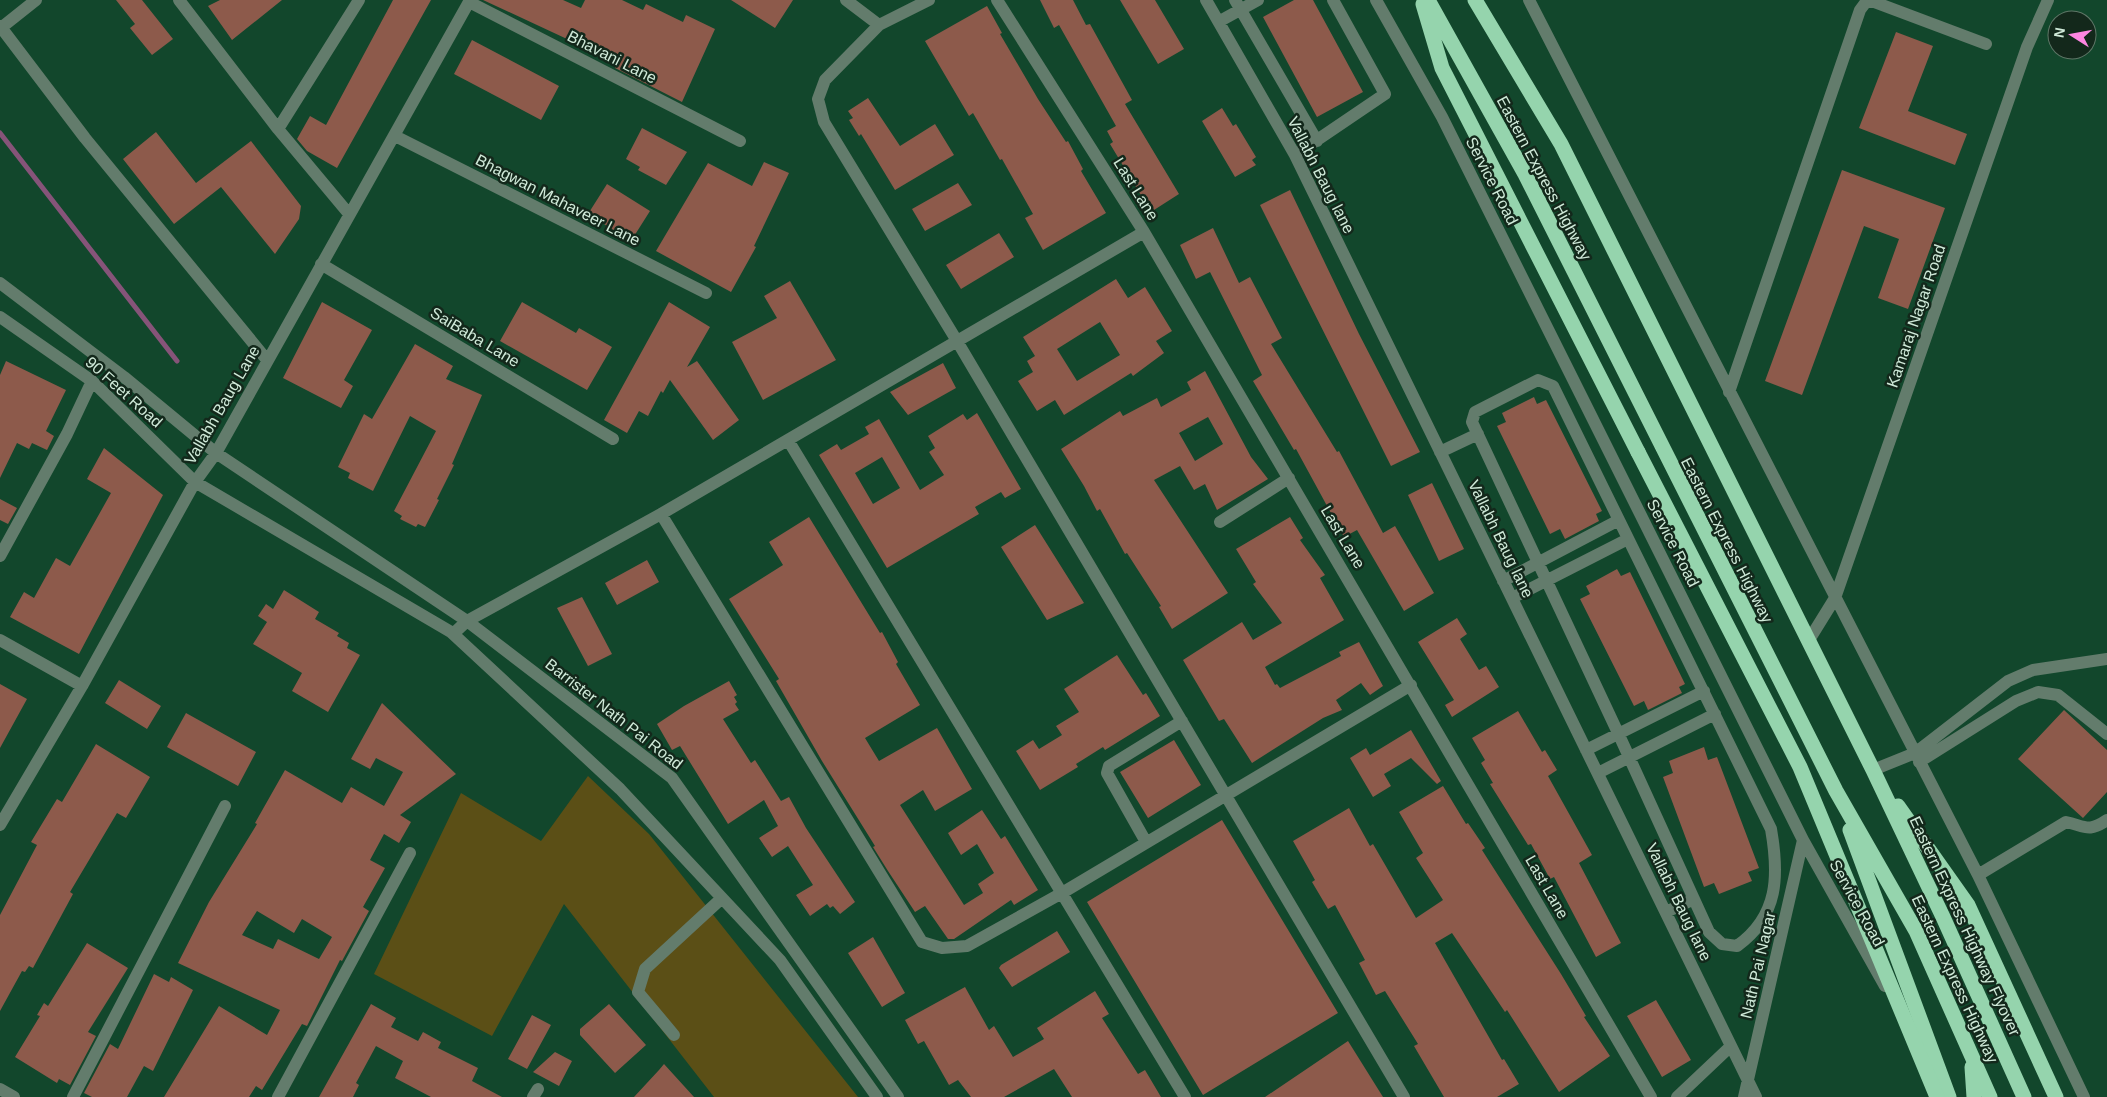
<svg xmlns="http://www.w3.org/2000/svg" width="2107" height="1097" font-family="Helvetica,sans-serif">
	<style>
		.green { fill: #5b4f16 }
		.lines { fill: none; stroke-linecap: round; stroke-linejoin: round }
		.stream { stroke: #865479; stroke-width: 5 }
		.building { fill: #8d5a4b; fill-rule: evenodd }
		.minor { stroke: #637c6c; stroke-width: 12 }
		.highway { stroke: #95d4ad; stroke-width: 15 }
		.highway-bridge { stroke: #95d4ad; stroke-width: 15 }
		.labels { text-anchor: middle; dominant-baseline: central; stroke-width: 5; stroke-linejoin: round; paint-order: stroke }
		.street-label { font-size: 16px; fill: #d0ead9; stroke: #13281b }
	</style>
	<rect width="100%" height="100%" fill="#12472c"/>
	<path class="green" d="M588 776 649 834 858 1097H714L564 904 492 1036 374 974 461 793 541 841Z"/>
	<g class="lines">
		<path class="stream" d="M0 133 177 361"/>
	</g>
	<path class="building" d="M116 0H142L173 39 152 55 130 28 135 24Z
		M220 0H282L232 40 208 6Z
		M393 0H431L337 168 307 151 297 139 310 116 326 125Z
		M483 0H563L581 8 585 0H622L643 10 646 4 683 22 686 15 715 29 682 102 615 68 616 65 566 41 567 39Z
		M731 0H793L775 28Z
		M1040 0H1073L1086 25 1090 24 1132 100 1125 104 1179 194 1154 210 1151 205 1148 207 1110 144 1113 142 1107 131 1116 126 1059 25 1054 28Z
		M1120 0H1155L1184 49 1158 64Z
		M1294 0H1313L1363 92 1317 117 1263 17Z
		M987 6 1002 33 1000 34 1038 99 1066 142 1068 141 1083 169 1081 171 1106 213 1043 250 1025 218 1033 214 1002 159 1000 160 973 113 969 116 925 41Z
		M1896 32 1933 46 1908 111 1967 134 1955 165 1859 128Z
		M472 40 559 86 541 120 454 74Z
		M868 98 900 146 935 124 954 155 895 190 861 134 859 136 849 120 853 118 848 111Z
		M1222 108 1233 126 1236 124 1256 157 1252 160 1256 165 1235 177 1202 121Z
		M642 128 687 152 666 185 638 170 640 167 626 159Z
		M156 132 196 183 251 141 301 206 299 219 275 254 221 187 174 224 123 159Z
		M764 162 789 173 754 246 756 247 731 292 656 251 708 163 752 186Z
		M1842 170 1945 208 1908 309 1878 298 1899 239 1864 226 1802 395 1765 381Z
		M958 183 972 205 925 231 912 209Z
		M607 184 650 211 631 241 588 214Z
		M1290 190 1359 334 1420 452 1391 466 1260 205Z
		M1213 228 1239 283 1250 277 1282 338 1271 344 1337 452 1339 451 1383 533 1395 526 1434 593 1404 611 1357 530 1344 537 1296 449 1294 450 1253 381 1262 375 1210 272 1196 279 1180 245Z
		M999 233 1014 257 961 289 946 265Z
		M1116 279 1128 298 1145 287 1172 331 1156 341 1164 353 1133 376 1131 373 1064 415 1055 400 1037 411 1018 381 1033 372 1027 361 1035 356 1023 337ZM1100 322 1120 355 1077 381 1057 349Z
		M790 281 836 360 763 400 732 342 777 318 764 296Z
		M322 302 372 330 344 380 353 386 341 408 283 378Z
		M522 302 576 333 579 328 612 347 587 390 500 341Z
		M669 302 710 327 687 367 697 361 739 420 713 440 670 380 663 393 661 391 648 416 639 411 627 433 604 420Z
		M415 344 453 366 446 379 482 395 452 464 454 465 437 499 439 500 425 527 418 524 416 527 400 519 402 516 394 511 436 431 410 416 373 491 348 478 350 473 338 467 364 414 372 419Z
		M6 361 66 390 46 431 54 436 47 450 32 443 29 449 17 443 0 478V375Z
		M943 363 956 388 908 415 890 392Z
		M1205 371 1251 457 1268 479 1217 510 1205 484 1194 490 1180 466 1154 480 1228 593 1172 629 1159 607 1161 606 1127 553 1125 554 1100 509 1097 511 1084 486 1061 449 1120 411 1123 416 1157 398 1161 407 1191 390 1187 382ZM1208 417 1223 444 1195 461 1179 433Z
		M1534 397 1537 404 1546 400 1602 511 1596 514 1599 521 1565 539 1560 529 1550 534 1497 426 1506 422 1502 413Z
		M977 413 1021 489 1005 498 1001 492 975 507 979 514 887 568 819 455 837 444 841 450 869 434 865 427 879 419 920 490 944 475 929 452 935 448 928 436 963 414 967 420ZM882 457 900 488 873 504 855 473Z
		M104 448 163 495 79 654 10 617 24 592 34 598 56 558 70 566 111 493 87 479Z
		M1432 483 1464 549 1439 561 1408 495Z
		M0 499 17 508 8 524 0 520Z
		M809 517 880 633 882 632 898 662 896 664 920 705 865 738 879 761 937 728 972 789 935 811 923 790 900 805 964 905 983 893 978 884 994 873 977 844 961 855 948 833 982 810 1001 839 1005 836 1038 890 1014 905 1011 900 954 939H948L925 906 915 912 888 871 873 847 875 846 822 761 776 681 779 679 729 599 783 565 769 542Z
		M1290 517 1303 538 1300 540 1325 575 1320 578 1344 620 1265 667 1275 685 1277 684 1280 688 1341 656 1339 652 1359 642 1383 686 1370 695 1361 683 1336 700 1342 710 1323 718 1252 763 1224 719 1219 721 1183 660 1242 622 1253 640 1282 623 1253 584 1256 582 1236 549Z
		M1035 525 1084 603 1047 620 1001 547Z
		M647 560 659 582 617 605 605 583Z
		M1617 569 1621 576 1630 572 1685 684 1679 687 1682 693 1648 710 1644 701 1634 706 1580 599 1590 594 1586 586Z
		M284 590 319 612 315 619 339 633 337 636 349 643 347 648 360 655 328 712 292 691 302 673 253 644 267 622 258 616 266 604 273 609Z
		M582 597 612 654 588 666 557 608Z
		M1457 618 1467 634 1460 639 1479 670 1486 666 1499 687 1452 717 1445 705 1454 700 1418 642Z
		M1117 655 1143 695 1146 693 1160 716 1105 750 1103 747 1076 764 1078 767 1040 790 1016 751 1033 740 1039 749 1062 735 1056 726 1079 712 1064 689Z
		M119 680 161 706 147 729 105 703Z
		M729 681 737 695 734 697 737 702 735 704 739 710 723 719 751 763 755 760 781 801 789 797 806 828 855 902 840 914 833 906 830 908 827 904 810 916 796 895 813 885 788 846 772 857 759 838 778 826 764 800 728 824 680 746 672 750 657 724 684 706Z
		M0 684 27 699 0 748Z
		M382 703 456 774 400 815 411 822 399 843 384 834 370 860 385 868 363 907 369 911 342 961 340 960 307 1026 302 1024 262 1090 256 1086 249 1097H164L219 1006 267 1035 280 1010 178 963 209 902 257 824 255 823 285 770 342 803 351 787 384 806 403 772 376 758 370 769 351 759ZM257 911 294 933 302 919 332 937 319 959 278 939 273 949 242 935Z
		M2064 710 2107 750V792L2083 818 2018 759Z
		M1518 711 1542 752 1545 750 1557 770 1548 776 1592 855 1579 863 1621 943 1596 957 1554 877 1550 879 1531 844 1528 845 1490 784 1493 783 1481 763 1485 760 1472 738Z
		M186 713 256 752 238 786 167 747Z
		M1411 730 1441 781 1437 784 1411 758 1384 774 1391 786 1373 797 1350 758 1366 748 1370 755Z
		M1174 740 1201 785 1148 818 1120 772Z
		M96 744 150 777 126 818 117 813 70 892 73 894 33 968 29 966 25 972 22 971 0 1011V915L37 845 31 842 57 799 62 802Z
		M1704 747 1708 760 1717 757 1759 868 1748 872 1752 881 1719 894 1714 883 1704 887 1663 777 1673 773 1669 761Z
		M1443 786 1466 824 1468 823 1485 848 1482 850 1561 974 1586 1016 1584 1017 1610 1056 1559 1092 1507 1010 1505 1012 1452 933 1435 943 1502 1060 1504 1059 1519 1084 1497 1097H1444L1414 1046 1418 1044 1385 991 1376 995 1359 963 1365 960 1335 905 1328 909 1312 882 1315 880 1293 841 1349 808 1370 846 1373 844 1416 918 1443 900 1416 858 1423 853 1399 812Z
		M1222 820 1338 1013 1203 1095 1087 902Z
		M1057 931 1070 952 1012 987 999 968 1001 965Z
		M873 937 905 993 882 1007 848 953Z
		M87 943 128 968 88 1032 96 1036 70 1085 59 1079 57 1083 15 1057 40 1016 37 1015 44 1003 48 1006Z
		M154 974 169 982 171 977 193 990 153 1071 144 1066 127 1097H92L84 1093 110 1044 118 1049Z
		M965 987 989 1030 994 1026 1013 1057 1044 1039 1037 1028 1095 991 1109 1014 1102 1018 1138 1074 1145 1070 1161 1097H1072L1054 1069 1004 1097H971L958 1080 949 1085 924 1041 918 1044 905 1020Z
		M1656 1000 1691 1060 1662 1077 1627 1016Z
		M371 1004 396 1018 391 1027 418 1041 423 1032 441 1042 438 1048 478 1068 472 1081 502 1097H431L395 1078 403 1061 376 1046 356 1083 359 1085 353 1097H319Z
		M609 1004 646 1045 615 1073 580 1035V1029Z
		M532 1015 551 1025 527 1069 508 1059Z
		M1348 1041 1383 1097H1265Z
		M555 1052 572 1061 559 1086 533 1072Z
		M664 1064 694 1097H634L659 1070Z"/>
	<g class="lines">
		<path class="minor" d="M179 0 278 129 349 214
			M846 0 879 25
			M929 0 879 25 825 80 818 99 824 122 957 341 1404 1097
			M997 0 1144 232 1651 1097
			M1206 0 1295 155 1756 1097
			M1235 0 1317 141
			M1376 0 1442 117 1803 840 1885 986
			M1529 0 1978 875 2084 1097
			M469 2 740 141
			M1220 21 1258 0
			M0 26 85 138 267 360
			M2 27 36 0
			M278 129 359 0
			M395 136 706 293
			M1295 155 1385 94 1333 0
			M321 264 613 439
			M0 283 124 377 216 453 467 621 672 778 898 1097
			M0 317 92 381 195 482 451 632 620 789 780 960 877 1097
			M1538 380 1553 386 1771 829C1779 875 1779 916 1737 946L1722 944 1709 932 1619 735 1472 422 1475 412Z
			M1729 392 1860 10 1866 2H1874L1986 44
			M788 440 1185 1097
			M1440 452 1478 434
			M661 514 922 942 942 948 967 946 1062 893 1411 685
			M1220 522 1289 478
			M0 556 67 434 92 381
			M1503 581 1619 520
			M1512 598 1628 539
			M453 634 467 621 661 514 1144 232
			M0 640 82 686
			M1809 640 1835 598 2027 47 2048 0
			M1586 750 1704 691
			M1919 762 2016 701 2038 692 2058 695 2107 734
			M1873 770 1915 753 2008 681 2033 670 2107 659
			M1598 773 1715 714
			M0 825 82 686 195 482 216 453 470 0
			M1146 842 1107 773 1109 766 1182 721
			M1978 875 2066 822C2085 826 2088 833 2107 820
			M1666 912 1694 899
			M674 1035 638 992 645 969 722 898
			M0 1089 14 1097
			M73 1097 225 806
			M278 1097 410 853
			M533 1097 538 1089
			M1677 1097 1731 1046
			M1744 1097 1803 840"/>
		<path class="highway" d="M1428 0 1525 174 1836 791 1916 931 1990 1097
			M1475 0 1561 144 1873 770 1943 917 2024 1097
			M1423 4 1442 68 1638 452
			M1898 806 1968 905 2056 1097
			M1850 830 1949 1097
			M1972 1067 1974 1097"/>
		<path class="highway-bridge" d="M1638 452 1800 767 1937 1097"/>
	</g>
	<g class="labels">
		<g class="street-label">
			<text transform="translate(612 57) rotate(27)">Bhavani Lane</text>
			<text transform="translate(1321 175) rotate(63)">Vallabh Baug lane</text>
			<text transform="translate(1544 178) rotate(62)">Eastern Express Highway</text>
			<text transform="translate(1492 181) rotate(63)">Service Road</text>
			<text transform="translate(1136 189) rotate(58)">Last Lane</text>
			<text transform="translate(558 200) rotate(27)">Bhagwan Mahaveer Lane</text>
			<text transform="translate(1916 316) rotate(-71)">Kamaraj Nagar Road</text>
			<text transform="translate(475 337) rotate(31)">SaiBaba Lane</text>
			<text transform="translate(124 392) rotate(42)">90 Feet Road</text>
			<text transform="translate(222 405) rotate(-60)">Vallabh Baug Lane</text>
			<text transform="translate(1343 537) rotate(59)">Last Lane</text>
			<text transform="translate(1501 539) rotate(64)">Vallabh Baug lane</text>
			<text transform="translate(1727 540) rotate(63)">Eastern Express Highway</text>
			<text transform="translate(1673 543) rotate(63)">Service Road</text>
			<text transform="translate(614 714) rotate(38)">Barrister Nath Pai Road</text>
			<text transform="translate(1547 887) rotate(60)">Last Lane</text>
			<text transform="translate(1679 902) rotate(64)">Vallabh Baug lane</text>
			<text transform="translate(1857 903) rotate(61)">Service Road</text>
			<text transform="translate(1965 926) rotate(65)">Eastern Express Highway Flyover</text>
			<text transform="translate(1758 965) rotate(-77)">Nath Pai Nagar</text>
			<text transform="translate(1955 979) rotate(65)">Eastern Express Highway</text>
		</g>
	</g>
	<g transform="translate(2072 35) rotate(281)"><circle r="24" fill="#13281b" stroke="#5f7667"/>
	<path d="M0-4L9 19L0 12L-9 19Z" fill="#fd86e1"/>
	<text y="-8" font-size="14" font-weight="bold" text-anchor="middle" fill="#d0ead9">N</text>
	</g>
</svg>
